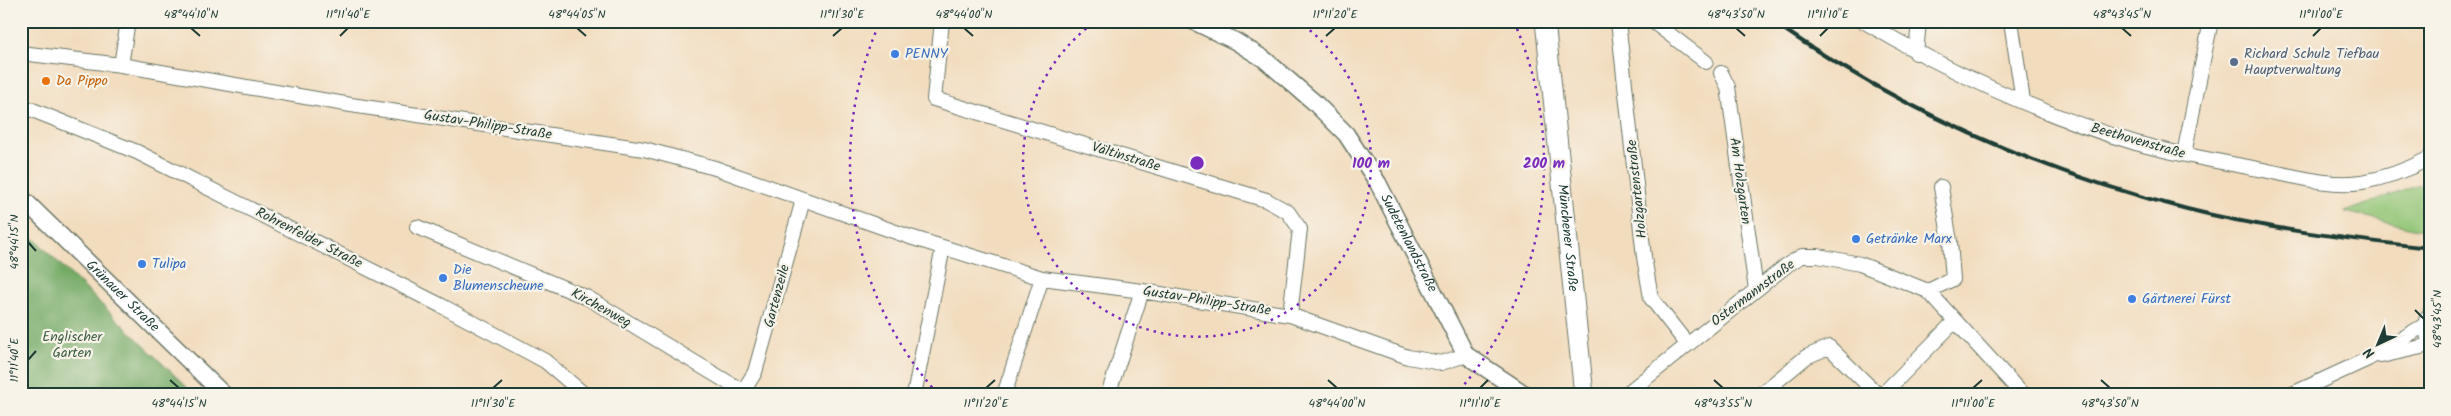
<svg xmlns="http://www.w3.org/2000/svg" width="2451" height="416" font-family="Kalam,sans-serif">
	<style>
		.green { fill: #91c474; stroke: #588054 }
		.forest { fill: #74aa66; stroke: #4a744d }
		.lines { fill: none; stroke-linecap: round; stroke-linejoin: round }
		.minor-casing { stroke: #697564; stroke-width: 16 }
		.tertiary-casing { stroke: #697564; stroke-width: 19 }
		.secondary-casing { stroke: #697564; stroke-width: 21 }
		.minor { stroke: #fff; stroke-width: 14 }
		.tertiary { stroke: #fff; stroke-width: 16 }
		.secondary { stroke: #fff; stroke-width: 19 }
		.rail { stroke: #1f3d34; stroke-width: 4 }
		.ticks { fill: none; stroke: #1f3d34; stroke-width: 2 }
		.ring { fill: none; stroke: #7b2cbf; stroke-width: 2.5; stroke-dasharray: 2.5 5 }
		.shop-dot { fill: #3f7fe0; stroke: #f7f3e8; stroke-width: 2 }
		.service-dot { fill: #5c6f8a; stroke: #f7f3e8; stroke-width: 2 }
		.food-dot { fill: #e8710a; stroke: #f7f3e8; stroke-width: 2 }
		.labels { text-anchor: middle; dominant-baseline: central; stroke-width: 4.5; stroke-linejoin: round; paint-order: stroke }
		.shop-label { font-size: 14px; fill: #366cbe; stroke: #f7f3e8; text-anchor: start }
		.service-label { font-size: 14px; fill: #4e5e75; stroke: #f7f3e8; text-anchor: start }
		.food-label { font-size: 14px; fill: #c56008; stroke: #f7f3e8; text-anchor: start }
		.street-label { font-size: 14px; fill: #1f3d34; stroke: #f7f3e8 }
		.park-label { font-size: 14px; fill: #3c5f44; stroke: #f7f3e8 }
		.centre { fill: #7b2cbf; stroke: #f7f3e8; stroke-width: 2.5 }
		.ring-label { font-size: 15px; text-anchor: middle; font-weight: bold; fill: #7b2cbf; stroke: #f7f3e8; stroke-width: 4.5; stroke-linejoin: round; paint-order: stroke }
		.neatline { fill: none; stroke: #1f3d34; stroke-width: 2 }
		.ticks-label { font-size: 12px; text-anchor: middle; fill: #1f3d34 }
	</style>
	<rect width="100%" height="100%" fill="#f7f3e8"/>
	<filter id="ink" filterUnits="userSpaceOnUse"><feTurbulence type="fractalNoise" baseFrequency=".02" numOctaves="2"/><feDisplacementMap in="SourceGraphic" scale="10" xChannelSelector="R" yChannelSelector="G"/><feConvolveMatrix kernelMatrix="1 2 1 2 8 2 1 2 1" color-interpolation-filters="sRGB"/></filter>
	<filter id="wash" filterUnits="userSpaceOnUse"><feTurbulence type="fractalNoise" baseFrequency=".0096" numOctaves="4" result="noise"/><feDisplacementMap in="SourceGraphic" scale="20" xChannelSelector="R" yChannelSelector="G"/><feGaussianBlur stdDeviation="1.12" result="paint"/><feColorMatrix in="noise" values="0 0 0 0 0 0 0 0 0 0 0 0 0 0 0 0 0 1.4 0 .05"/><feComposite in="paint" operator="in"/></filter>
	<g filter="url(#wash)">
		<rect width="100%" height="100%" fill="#f2dcbe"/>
		<path class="green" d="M2430 176V232L2345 212 2422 184Z"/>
		<path class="forest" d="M21 226 195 395H21Z"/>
	</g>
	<g filter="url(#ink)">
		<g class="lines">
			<g class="minor-casing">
				<path id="minor" d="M942 21 934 99 1266 200 1288 212 1300 229 1290 315
					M1618 21 1644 257 1651 298 1687 344
					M1652 21 1706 62
					M1863 21C1945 70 2044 116 2136 143 2175 154 2217 161 2258 169 2291 175 2328 187 2362 182 2386 178 2409 169 2430 158
					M2011 21 2023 101
					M21 53 121 65 351 105 644 149 715 168 910 237 1042 278 1142 291 1290 315 1408 357 1441 363 1466 355
					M1916 53 1919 21
					M121 65 128 21
					M1721 73 1728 87 1756 290
					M21 103 25 107 137 152 442 306 545 361 585 395
					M2184 154 2211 21
					M417 227 588 298 749 395
					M1928 291 1953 279 1950 242 1941 187
					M2381 356 2430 345
					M744 390 755 372 803 200
					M914 395 943 247
					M1004 395 1042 278
					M1108 395 1142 291
					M1625 395 1787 265 1802 256H1818L1860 264 1928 291 2023 395
					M1760 395 1806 357 1829 347 1878 395
					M1882 395 1955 321
					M2290 395 2368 359 2428 323"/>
			</g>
			<g class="tertiary-casing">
				<g id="tertiary">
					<path id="s1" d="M1193 21 1235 41 1264 59 1314 102 1346 134 1378 183 1466 355 1526 395"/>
					<path id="s2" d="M21 197 224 395"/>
				</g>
			</g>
			<g class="secondary-casing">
				<g id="secondary">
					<path id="s3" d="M1545 21 1584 395"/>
					<path d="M2430 316 2428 323 2430 336"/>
				</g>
			</g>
			<use href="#minor" class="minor"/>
			<use href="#tertiary" class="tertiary"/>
			<use href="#secondary" class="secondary"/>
			<path class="rail" d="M1772 21C1898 109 2038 171 2187 209 2266 229 2349 239 2430 248"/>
		</g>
	</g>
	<path class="ticks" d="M191 28 200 36M577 28 586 36M964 28 973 36M1736 28 1745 36M2122 28 2131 36M340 36 348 28M833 36 842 28M1326 36 1335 28M1820 36 1828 28M2313 36 2321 28M28 242 36 251M2415 310 2424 319M28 360 36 351M170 380 179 388M1328 380 1337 388M1714 380 1723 388M2101 380 2110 388M493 388 502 380M986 388 995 380M1480 388 1488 380M1973 388 1982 380"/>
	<g class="ring">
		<path d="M1298 21A174 174 0 1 1 1096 21"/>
		<path d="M937 393A347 347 0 0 1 880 22M1514 22A347 347 0 0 1 1457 393"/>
	</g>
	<g class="shop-dot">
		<circle cx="895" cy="54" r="5"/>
		<circle cx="1856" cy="239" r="5"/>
		<circle cx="142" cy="264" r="5"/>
		<circle cx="443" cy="278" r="5"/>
		<circle cx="2132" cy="299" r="5"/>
	</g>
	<circle class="service-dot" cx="2234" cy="62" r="5"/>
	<circle class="food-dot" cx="46" cy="81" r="5"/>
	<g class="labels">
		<g class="shop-label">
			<text x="905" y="54">PENNY</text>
			<text x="1866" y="239">Getränke Marx</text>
			<text x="152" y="264">Tulipa</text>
			<text x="453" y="270">Die<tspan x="453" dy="16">Blumenscheune</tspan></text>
			<text x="2142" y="299">Gärtnerei Fürst</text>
		</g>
		<g class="service-label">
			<text x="2244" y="54">Richard Schulz Tiefbau<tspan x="2244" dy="16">Hauptverwaltung</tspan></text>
		</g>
		<g class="food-label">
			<text x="56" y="81">Da Pippo</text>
		</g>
		<g class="street-label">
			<text transform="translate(488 125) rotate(9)">Gustav-Philipp-Straße</text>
			<text transform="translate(2138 141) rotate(16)">Beethovenstraße</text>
			<text transform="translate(1126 157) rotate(17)">Vältinstraße</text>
			<text transform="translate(1740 181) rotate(82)">Am Holzgarten</text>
			<text transform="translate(1637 189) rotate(-96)">Holzgartenstraße</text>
			<text transform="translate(309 238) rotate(27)">Rohrenfelder Straße</text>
			<text stroke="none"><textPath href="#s3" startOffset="218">Münchener Straße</textPath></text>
			<text stroke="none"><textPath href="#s1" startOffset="318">Sudetenlandstraße</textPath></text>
			<text transform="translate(1753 293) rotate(-37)">Ostermannstraße</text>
			<text stroke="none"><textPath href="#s2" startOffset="142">Grünauer Straße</textPath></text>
			<text transform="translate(777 296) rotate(-75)">Gartenzeile</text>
			<text transform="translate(1207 301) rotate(9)">Gustav-Philipp-Straße</text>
			<text transform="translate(601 308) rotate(29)">Kirchenweg</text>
		</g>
		<g class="park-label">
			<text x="72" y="337">Englischer<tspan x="72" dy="16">Garten</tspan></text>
		</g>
	</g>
	<circle cx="1197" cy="163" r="8" class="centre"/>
	<g class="ring-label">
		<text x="1371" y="168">100 m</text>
		<text x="1544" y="168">200 m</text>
	</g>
	<rect width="2451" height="416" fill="none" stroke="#f7f3e8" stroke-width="55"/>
	<g transform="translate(2378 344) rotate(224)" stroke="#f7f3e8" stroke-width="4" paint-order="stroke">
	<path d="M0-4L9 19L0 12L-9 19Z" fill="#1f3d34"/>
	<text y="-8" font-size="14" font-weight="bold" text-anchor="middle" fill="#1f3d34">N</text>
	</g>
	<rect x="28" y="28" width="2396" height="360" class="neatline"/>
	<g class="ticks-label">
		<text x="191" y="18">48°44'10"N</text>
		<text x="348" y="18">11°11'40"E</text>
		<text x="577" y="18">48°44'05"N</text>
		<text x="842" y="18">11°11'30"E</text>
		<text x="964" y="18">48°44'00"N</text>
		<text x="1335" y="18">11°11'20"E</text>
		<text x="1736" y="18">48°43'50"N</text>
		<text x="1828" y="18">11°11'10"E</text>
		<text x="2122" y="18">48°43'45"N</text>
		<text x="2321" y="18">11°11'00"E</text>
		<text transform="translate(14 242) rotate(-90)" y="4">48°44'15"N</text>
		<text transform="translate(2437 319) rotate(-90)" y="4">48°43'45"N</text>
		<text transform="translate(14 360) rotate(-90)" y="4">11°11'40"E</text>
		<text x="179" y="407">48°44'15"N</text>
		<text x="493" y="407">11°11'30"E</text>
		<text x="986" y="407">11°11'20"E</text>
		<text x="1337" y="407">48°44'00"N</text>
		<text x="1480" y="407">11°11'10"E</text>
		<text x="1723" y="407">48°43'55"N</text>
		<text x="1973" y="407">11°11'00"E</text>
		<text x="2110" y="407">48°43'50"N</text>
	</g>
</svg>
